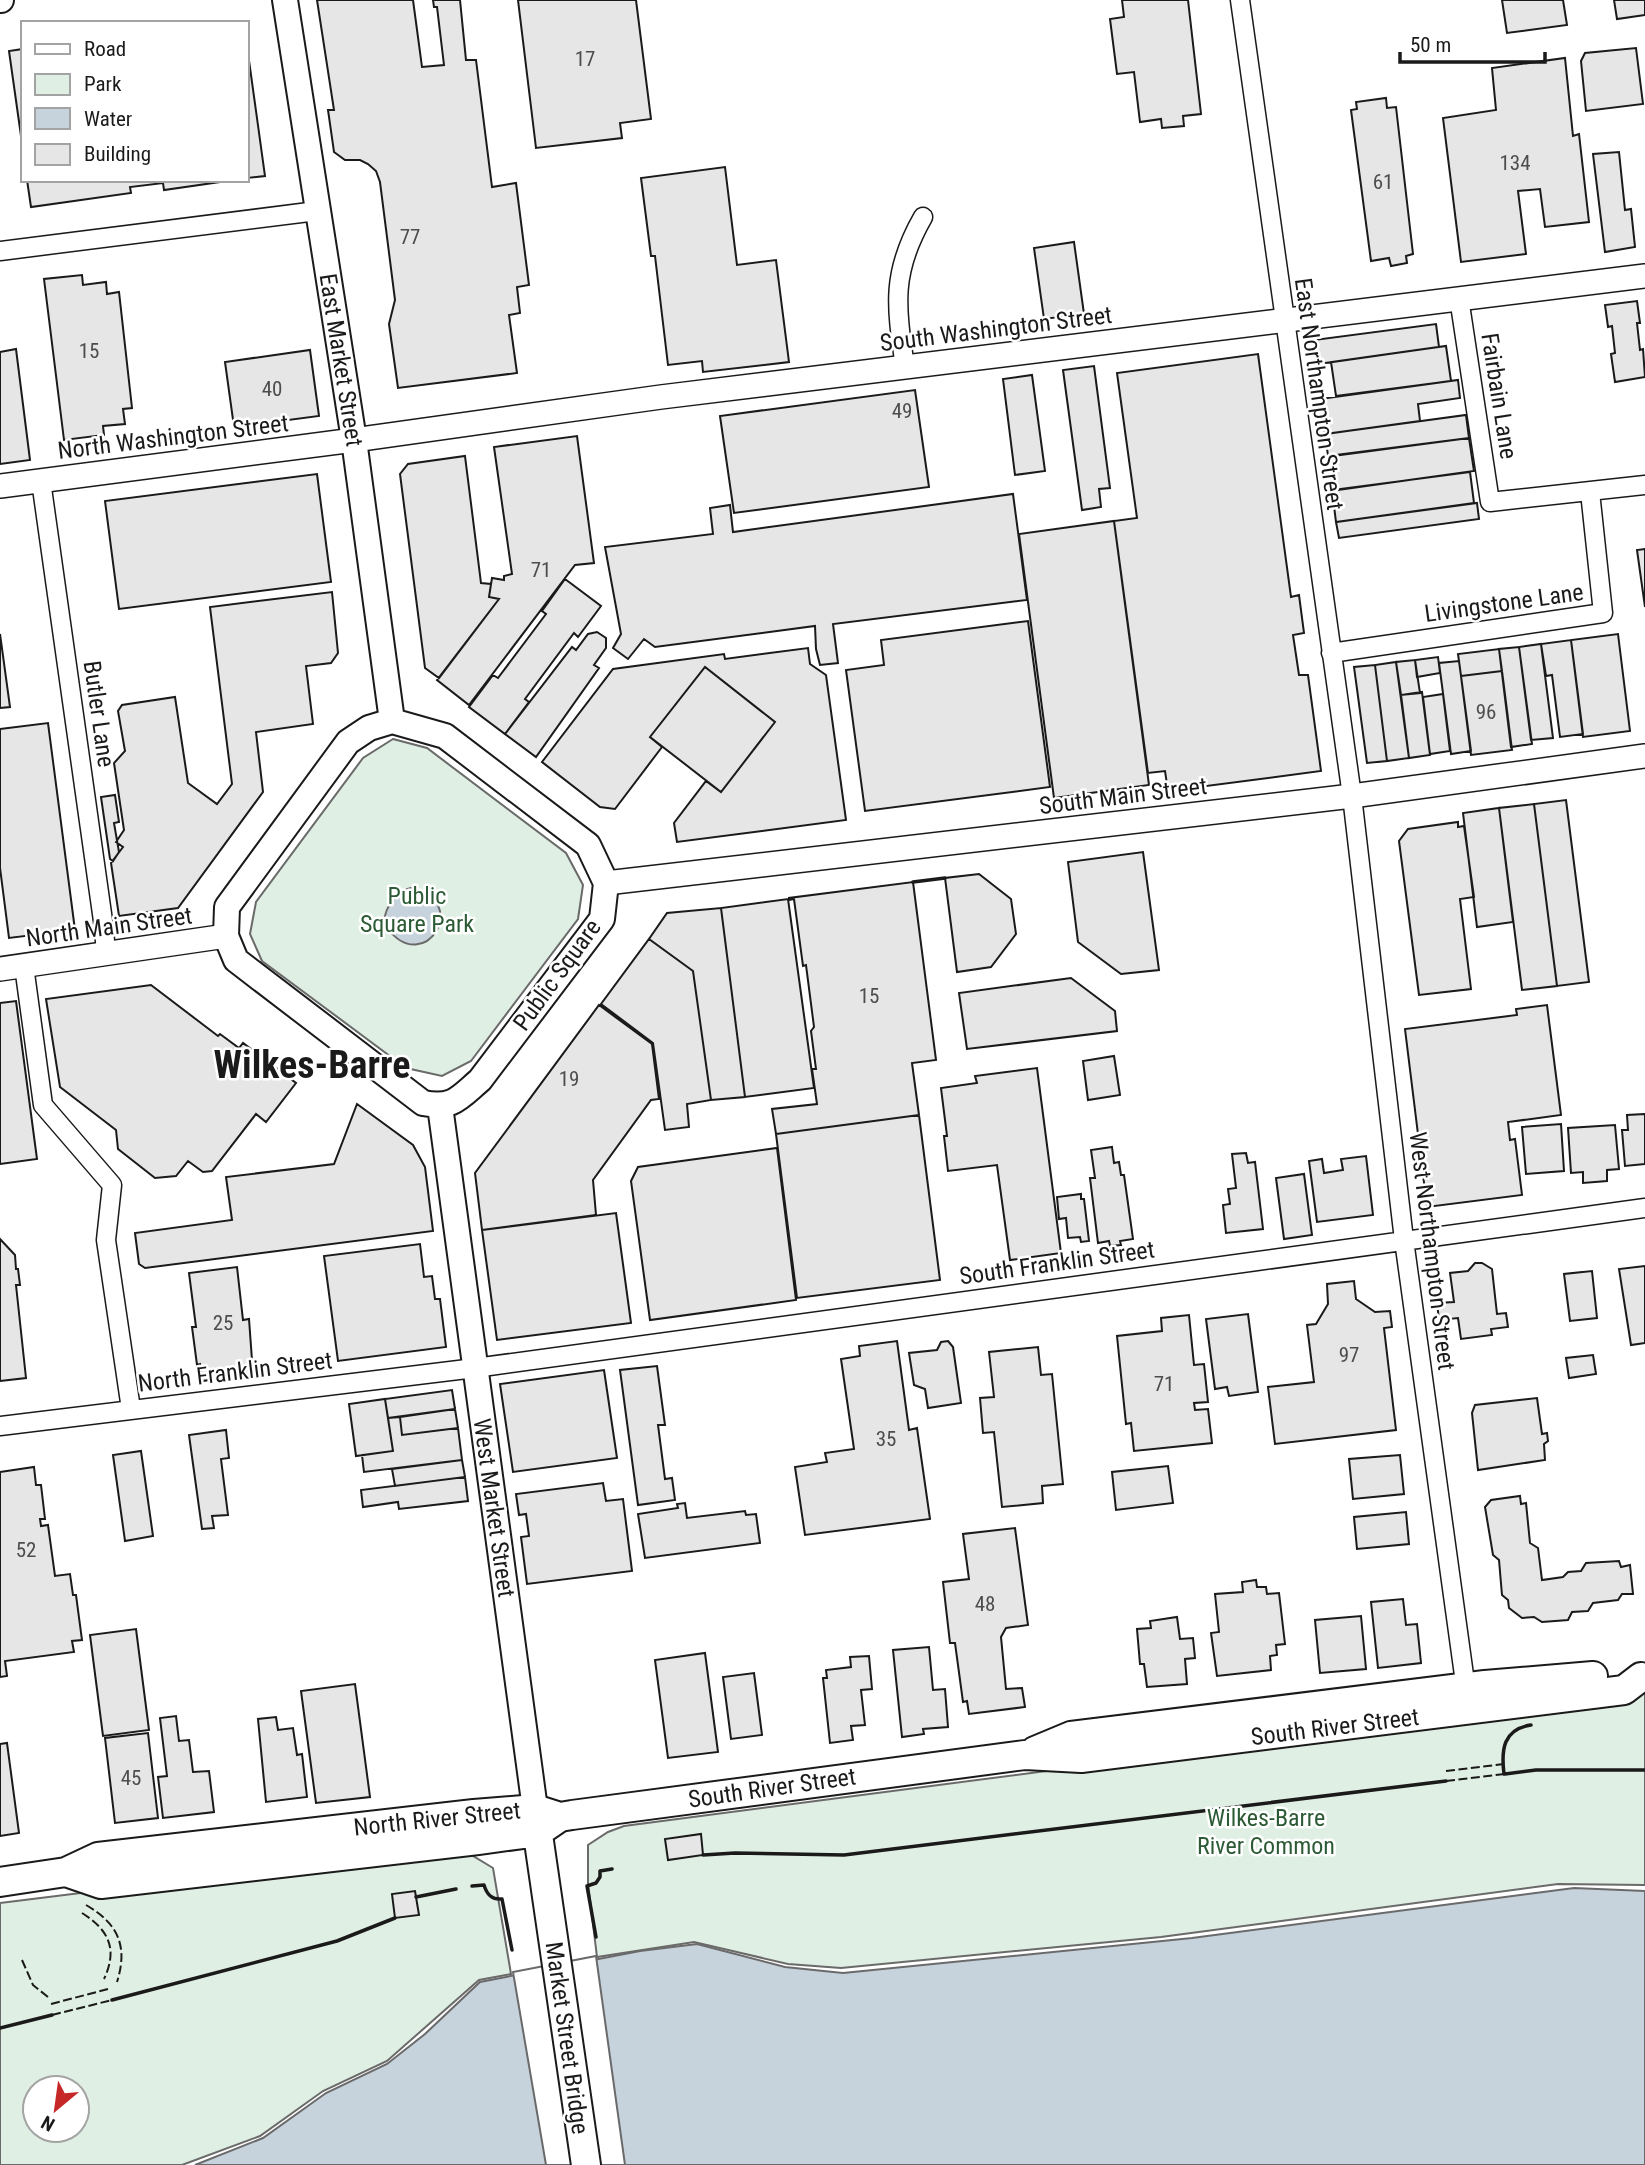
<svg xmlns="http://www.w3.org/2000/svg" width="1645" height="2165" font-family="'Roboto Condensed',sans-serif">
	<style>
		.green { fill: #e0efe3; stroke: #6a6a6a; stroke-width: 2; fill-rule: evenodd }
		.water { fill: #c6d2dc; stroke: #6a6a6a; stroke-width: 2 }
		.pier { fill: #fff; stroke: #6a6a6a; stroke-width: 2 }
		.building { fill: #e6e6e6; stroke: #1a1a1a; stroke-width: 2 }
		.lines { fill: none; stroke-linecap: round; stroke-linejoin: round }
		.minor-casing { stroke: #1a1a1a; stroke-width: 21 }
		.tertiary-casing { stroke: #1a1a1a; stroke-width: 26 }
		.secondary-casing { stroke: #1a1a1a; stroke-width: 28 }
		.primary-casing { stroke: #1a1a1a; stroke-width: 32 }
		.minor { stroke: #fff; stroke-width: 18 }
		.tertiary { stroke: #fff; stroke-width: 23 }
		.secondary { stroke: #fff; stroke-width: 24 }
		.primary { stroke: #fff; stroke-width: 28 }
		.fence { stroke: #1a1a1a; stroke-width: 2; stroke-dasharray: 9 3.5; stroke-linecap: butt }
		.wall { stroke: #1a1a1a; stroke-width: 3.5 }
		.labels { text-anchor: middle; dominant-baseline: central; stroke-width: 5; stroke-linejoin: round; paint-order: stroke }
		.number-label { font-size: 21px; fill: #4d4d4d }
		.street-label { font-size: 24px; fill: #1a1a1a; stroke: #fff }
		.park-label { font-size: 24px; fill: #2b5a34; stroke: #fff }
		.town-label { font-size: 38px; font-weight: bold; fill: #1a1a1a; stroke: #fff }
	</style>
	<rect width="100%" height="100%" fill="#fff"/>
	<path class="green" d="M393 739 427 748 566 853 583 885 578 919 471 1061 442 1076 406 1068 262 961 250 934 256 902 363 758Z
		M1645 1693V1885L1558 1884 1161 1937 841 1968 788 1964 694 1942 597 1957 588 1883V1845L608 1832 624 1826Z
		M444 1848 473 1856 493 1868 511 1974 479 1980 387 2061 323 2091 260 2136 182 2165H0V1903ZM35 2088H77V2130H35Z"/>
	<path class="water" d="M411 888C472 900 425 977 388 929 377 915 397 890 411 888Z
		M1574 1888 1645 1891V2165H195L263 2138 326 2093 387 2064 425 2034 480 1982 640 1951 697 1944 785 1967 843 1973 1192 1938Z"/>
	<path class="pier" d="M596 1956 625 2165H546L513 1972Z"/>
	<path class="building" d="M317 0H413L422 67 444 65 437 7H434L433 0H460L466 60H476L492 187 516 183 529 285 517 287 520 313 509 315 517 373 398 388 389 324 395 300 380 182 376 171 368 164 360 160H345L334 152 328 110H334Z
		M518 0H636L651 119 620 123 622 138 536 148Z
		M1122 0H1188L1201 114 1183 116 1184 126 1162 128 1161 119 1140 122 1134 72 1117 74 1110 19 1124 17Z
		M1502 0H1563L1567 25 1507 33Z
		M1614 0H1645V15L1617 19Z
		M247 46 265 176 247 178Z
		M1636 48 1643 104 1586 111 1581 61 1585 53Z
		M23 49V150L9 51Z
		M1565 58 1573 136 1579 134 1589 222 1545 227 1540 189 1518 191 1526 254 1461 262 1443 118 1496 110 1492 68Z
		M1386 98 1387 108 1396 107 1413 254 1406 256 1407 263 1391 266 1389 258 1371 261 1351 110 1357 109 1356 102Z
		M1619 152 1625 210 1631 209 1635 247 1605 252 1593 154Z
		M725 167 737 265 776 260 789 362 703 372 702 361 668 365 655 256H651L641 178Z
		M27 180H234L164 190 163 183 130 187 131 193 31 207Z
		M1074 242 1084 314 1044 319 1034 248Z
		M82 275 83 285 106 282 107 294 119 292 132 408 123 409 125 424 103 426 104 435 64 440 44 279Z
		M1637 301 1640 323H1637L1640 350 1643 349 1645 377 1615 382 1611 354 1615 353 1612 326 1608 327 1605 305Z
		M1436 324 1439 347 1318 364 1314 340Z
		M1446 346 1451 381 1336 396 1331 362Z
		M16 349 30 460 0 464V352Z
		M310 350 319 416 234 427 225 362Z
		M1258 354 1291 597 1299 595 1304 633 1293 635 1299 675H1308L1321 771 1168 791 1165 771 1148 773 1114 521 1137 518 1117 373Z
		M1094 366 1110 488 1099 489 1101 507 1082 510 1063 370Z
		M1032 375 1045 471 1015 475 1003 379Z
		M1458 380 1460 398 1418 404 1420 421 1325 434 1320 399Z
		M915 390 929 487 734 513 720 416Z
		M1466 415 1469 438 1328 456 1325 434Z
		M577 436 594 563 575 565 469 705 437 680 499 599 489 597 492 578 504 580V576L512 574 494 447Z
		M1469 438 1474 471 1337 490 1333 456Z
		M465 456 481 583 491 584 489 597 499 599 439 678 425 668 400 474 408 464Z
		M1470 472 1474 503 1336 522 1332 490Z
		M317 474 331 582 119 609 105 501Z
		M1013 494 1027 600 833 624 838 663 820 665 816 649 815 626 655 647 644 639 628 659 613 648 621 634 605 547 713 534 710 508 730 505 733 532Z
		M1477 503 1479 519 1339 538 1336 522Z
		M1114 521 1149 785 1054 798 1019 534Z
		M1645 549V607L1637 550Z
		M565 579 601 606 578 637 574 633 525 699 529 702 505 734 469 707 493 675 498 678 546 614 542 611Z
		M332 592 338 653 331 663 306 666 313 724 256 732 263 792 178 908 119 916 111 863 123 847 116 842 124 830 114 763 125 751 118 711 122 705 175 697 188 783 217 804 232 784 210 607Z
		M1028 621 1050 787 865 811 846 670 884 665 881 640Z
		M597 632 606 638V648L594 665 599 668 536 757 505 734 572 647 576 650 588 634Z
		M0 634 10 707 0 708Z
		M1618 634 1630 731 1583 737 1571 640Z
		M1571 640 1583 734 1560 737 1552 675 1546 676 1541 644Z
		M1541 644 1553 738 1531 740 1519 647Z
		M1519 647 1532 744 1511 747 1499 649Z
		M808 648 810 664 826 675 846 820 677 842 674 823 706 781 721 792 775 722 705 667 650 737 662 747 615 809 600 807 542 762 613 669 724 654 725 659Z
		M1499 649 1502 671 1461 676 1458 654Z
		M1438 657 1440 673 1417 677 1415 660Z
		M1415 660 1420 693 1401 695 1396 662Z
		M1459 661 1471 751 1451 754 1439 663Z
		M1396 662 1409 758 1387 761 1375 665Z
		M1375 665 1387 761 1367 763 1354 667Z
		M705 667 775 722 721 792 650 737Z
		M1502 671 1512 750 1471 755 1461 676Z
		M1422 692 1430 755 1409 758 1401 695Z
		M1443 694 1450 751 1430 754 1423 697Z
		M48 723 75 930 9 938 0 868V729Z
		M115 795 119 822 114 823 119 852 113 861 110 859 101 797Z
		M1566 800 1589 982 1557 986 1534 804Z
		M1534 804 1557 986 1522 990 1499 808Z
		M1499 808 1513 922 1477 927 1463 813Z
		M1458 822V827L1464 826 1474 897 1460 899 1471 989 1419 995 1399 841 1408 829Z
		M1143 852 1159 970 1121 974 1078 942 1068 862Z
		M979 874 1011 899 1016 934 991 967 957 972 945 878Z
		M913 882 936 1060 912 1063 919 1115 776 1134 772 1109 817 1104 812 1069H816L811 1031 814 1027 806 965 803 966 794 899 789 900V898Z
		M788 899 814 1088 745 1097 721 908Z
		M721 908 745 1097 711 1100 693 971 649 939 667 913Z
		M649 939 693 971 711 1100 687 1104 689 1127 665 1130 653 1043 601 1004Z
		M1071 978 1115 1011 1117 1031 967 1049 959 993Z
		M151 985 218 1036 220 1034 239 1048 243 1043 296 1083 266 1122 256 1114 212 1171 203 1172 188 1161 176 1176 155 1178 118 1149 116 1130 60 1087 46 999Z
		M16 1001 37 1159 0 1164V1003Z
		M599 1005 652 1044 659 1099 651 1100 593 1180 596 1215 482 1230 475 1173Z
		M1547 1005 1561 1115 1508 1122 1510 1140 1515 1139 1522 1195 1427 1207 1405 1029 1517 1015 1516 1009Z
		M1114 1056 1120 1095 1088 1100 1083 1061Z
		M1037 1068 1061 1253 1010 1260 997 1165 948 1171 944 1136H947L941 1088 977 1083 975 1076Z
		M357 1104 413 1145 425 1167 433 1231 145 1268 139 1264 135 1233 232 1220 226 1177 334 1164Z
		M1645 1114V1164L1625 1166 1622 1130H1628L1627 1115Z
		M919 1115 940 1280 797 1298 776 1134Z
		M1561 1124 1564 1171 1526 1174 1522 1127Z
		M1615 1125 1619 1169 1607 1170V1181L1583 1183V1172L1571 1173 1568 1128Z
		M1112 1147 1114 1163 1119 1162 1121 1175H1124L1133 1239 1120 1241 1121 1245 1110 1246 1109 1241 1098 1243 1090 1178H1095L1091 1150Z
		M777 1148 796 1300 650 1320 631 1181 638 1167Z
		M1246 1153 1248 1163 1255 1162 1263 1229 1226 1233 1223 1205 1230 1204 1228 1189 1236 1188 1232 1154Z
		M1366 1156 1373 1215 1317 1222 1309 1161 1322 1159 1324 1173 1343 1170 1341 1159Z
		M1304 1174 1312 1235 1284 1239 1276 1178Z
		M1081 1194V1199H1084L1089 1241 1081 1242 1080 1237 1068 1238 1066 1218 1059 1219 1057 1197Z
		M616 1213 631 1323 497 1340 482 1230Z
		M0 1239 15 1255 16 1269H18L20 1285H16L26 1378 0 1381Z
		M420 1244 424 1277 432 1276 435 1299H440L446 1347 338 1361 324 1256Z
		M1475 1263H1482L1492 1269 1497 1314 1506 1313 1508 1327 1491 1329 1492 1335 1461 1339 1458 1318 1439 1320 1437 1303 1454 1302 1450 1273 1468 1271Z
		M1645 1266V1343L1631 1345 1619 1269Z
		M237 1267 243 1320 249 1319 253 1374 202 1381 200 1364 197 1365 192 1327H196L189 1273Z
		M1592 1271 1597 1318 1570 1321 1564 1274Z
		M1354 1281 1356 1299 1375 1312 1390 1311 1392 1327 1384 1328 1396 1430 1275 1444 1268 1387 1314 1382 1307 1325 1316 1324 1328 1304 1327 1284Z
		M1248 1314 1258 1392 1229 1396 1227 1387 1215 1389 1206 1319Z
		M1189 1315 1194 1365 1204 1364 1208 1402 1194 1403 1195 1410 1208 1409 1212 1443 1134 1451 1131 1423 1126 1424 1117 1336 1162 1331 1161 1318Z
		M897 1341 909 1430 917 1428 930 1519 805 1535 795 1467 827 1462 825 1453 854 1449 841 1359 860 1356 859 1346Z
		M948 1341 953 1347 961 1403 928 1408 925 1389 914 1385 909 1353 937 1350 941 1342Z
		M1038 1347 1041 1375 1052 1374 1063 1484 1042 1486 1043 1503 1002 1507 994 1432 983 1433 980 1398 994 1397 989 1352Z
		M1593 1355 1596 1374 1569 1378 1566 1358Z
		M657 1366 665 1425H658L665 1479 672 1478 675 1500 638 1505 620 1370Z
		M604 1370 617 1458 513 1472 500 1384Z
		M452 1390 455 1409 388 1418 385 1399Z
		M1537 1398 1542 1434 1547 1433 1548 1441 1544 1444 1545 1460 1478 1470 1472 1413 1475 1405Z
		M385 1399 393 1451 356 1456 349 1404Z
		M455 1409 458 1428 402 1435 400 1417Z
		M400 1417 402 1435 458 1428 462 1460 364 1472 362 1455 393 1451 388 1418Z
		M226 1430 229 1458 221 1459 228 1515 212 1516 214 1528 202 1529 189 1435Z
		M141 1451 153 1536 125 1541 113 1455Z
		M1400 1455 1404 1494 1353 1499 1349 1459Z
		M462 1460 465 1477 395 1486 392 1469Z
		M1168 1466 1173 1503 1116 1510 1112 1472Z
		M34 1467 36 1485H41L45 1519H40L41 1526 48 1525 55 1576 70 1574 73 1595H76L82 1640 72 1641 74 1652 5 1661 7 1676 0 1677V1472Z
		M465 1477 468 1501 399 1509 398 1502 363 1507 361 1490Z
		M603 1483 606 1501 623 1499 632 1571 527 1584 521 1537 529 1536 526 1514 519 1515 516 1494Z
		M1520 1496 1521 1504 1526 1503 1530 1543 1538 1548 1542 1580 1563 1577 1568 1572 1581 1571 1586 1563 1619 1561 1621 1567 1630 1565 1633 1594H1622L1618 1600 1593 1603 1588 1611 1572 1612 1568 1620 1542 1622 1534 1617 1522 1618 1509 1608 1508 1600 1502 1595 1499 1560 1493 1555 1485 1507 1491 1500Z
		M685 1503 687 1518 745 1511 746 1515 756 1514 760 1543 645 1558 638 1514 678 1508 677 1504Z
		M1406 1512 1409 1544 1357 1549 1354 1517Z
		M1015 1528 1028 1625 1006 1628 1001 1637 1006 1689 1022 1688 1025 1707 969 1714 967 1701 963 1702 955 1643H950L943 1582 969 1579 963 1534Z
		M1256 1580 1257 1587H1266L1267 1594 1279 1593 1285 1644 1276 1645 1277 1655 1270 1656 1271 1670 1217 1676 1211 1633 1219 1632 1215 1594 1243 1592 1242 1582Z
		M1403 1599 1406 1625 1417 1624 1421 1663 1378 1668 1371 1602Z
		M1361 1616 1366 1669 1320 1673 1315 1620Z
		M1177 1617 1180 1639 1193 1638 1195 1658 1185 1659 1187 1684 1147 1687 1144 1664H1140L1137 1629 1151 1628 1150 1621Z
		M136 1629 149 1730 103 1736 90 1635Z
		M929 1647 933 1690 945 1689 948 1727 923 1729 924 1734 902 1737 893 1650Z
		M705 1653 718 1752 668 1758 655 1660Z
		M869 1656 872 1689 861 1690 865 1725 851 1726 853 1740 830 1743 823 1678H827L826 1670 851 1667 850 1657Z
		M754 1673 762 1735 731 1739 723 1677Z
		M355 1684 370 1797 316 1803 301 1691Z
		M176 1716 179 1741 189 1740 193 1772 209 1771 214 1812 163 1818 158 1777 167 1776 160 1718Z
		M276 1717 278 1730 293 1728 297 1755 302 1754 307 1797 266 1802 258 1719Z
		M148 1733 158 1818 115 1823 105 1738Z
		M7 1743 19 1833 0 1836V1744Z
		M701 1834 703 1855 668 1860 665 1839Z
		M415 1891 419 1915 395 1918 392 1894Z"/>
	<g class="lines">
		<g class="minor-casing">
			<path id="minor" d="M1240 0 1352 796 1404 1240 1467 1697
				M0 251 317 211
				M1459 298 1490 502 1645 485
				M905 367C896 305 891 273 923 217
				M41 481 104 928 106 955
				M1331 653 1603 613 1590 492
				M24 966 43 1105 112 1185 106 1240 131 1409
				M0 1426 475 1368 1645 1208"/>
		</g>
		<g class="tertiary-casing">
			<path id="tertiary" d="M0 486 354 440 661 397 1645 276
				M606 883 1352 796 1645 756
				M0 969 226 936"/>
		</g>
		<g class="secondary-casing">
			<path id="secondary" d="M0 0H1
				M285 0 354 440 392 721
				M392 721 445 736 588 845 606 883 602 919 480 1080C459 1098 453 1109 423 1103L236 960 226 936 227 907 348 742 369 728Z
				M440 1106 535 1809"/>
		</g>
		<g class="primary-casing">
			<path id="primary" d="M1035 1751 1071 1736 1485 1685 1593 1676
				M535 1814 586 2165
				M66 1872 101 1884 478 1840 538 1832 560 1817 572 1815 1025 1755 1081 1758 1624 1690 1641 1677
				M0 1882 66 1872 98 1857 474 1814 535 1809 560 1817"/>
		</g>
		<use href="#minor" class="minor"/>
		<use href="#tertiary" class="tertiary"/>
		<use href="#secondary" class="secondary"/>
		<use href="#primary" class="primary"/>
		<path class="fence" d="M1446 1771 1504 1764
			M1446 1781 1505 1774
			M86 1905C119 1924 128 1947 117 1982
			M82 1913C109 1930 118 1949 104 1979
			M22 1960 33 1985 48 1997
			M51 2004 108 1989
			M52 2015 112 2000"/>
		<path class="wall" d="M913 882 945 878
			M1504 1774C1501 1750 1503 1729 1531 1725
			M1505 1774 1536 1770H1645
			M703 1855 735 1853 844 1855 1446 1781
			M472 1886 484 1885C487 1895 492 1900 502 1899L512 1950
			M416 1897 456 1889
			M596 1937 587 1886 596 1883 600 1877V1871L612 1869
			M112 2000 337 1941 395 1918
			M0 2028 52 2015"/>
	</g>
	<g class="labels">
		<g class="number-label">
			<text x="585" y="59">17</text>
			<text x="1515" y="163">134</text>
			<text x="1383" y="182">61</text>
			<text x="410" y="237">77</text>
			<text x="89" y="351">15</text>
			<text x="272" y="389">40</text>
			<text x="902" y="411">49</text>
			<text x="541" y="570">71</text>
			<text x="1486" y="712">96</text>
			<text x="869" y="996">15</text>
			<text x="569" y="1079">19</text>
			<text x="223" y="1323">25</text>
			<text x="1349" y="1355">97</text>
			<text x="1164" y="1384">71</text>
			<text x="886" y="1439">35</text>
			<text x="26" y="1550">52</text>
			<text x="985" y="1604">48</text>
			<text x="131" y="1778">45</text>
		</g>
		<g class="street-label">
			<text transform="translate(996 329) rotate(-7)">South Washington Street</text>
			<text transform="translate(341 360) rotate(81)">East Market Street</text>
			<text transform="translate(1319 394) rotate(82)">East Northampton Street</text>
			<text transform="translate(1499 396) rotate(81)">Fairbain Lane</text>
			<text transform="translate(173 437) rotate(-7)">North Washington Street</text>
			<text transform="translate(1504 603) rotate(-8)">Livingstone Lane</text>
			<text transform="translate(99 714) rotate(82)">Butler Lane</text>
			<text transform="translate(1123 796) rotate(-7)">South Main Street</text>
			<text transform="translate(109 927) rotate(-8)">North Main Street</text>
			<text transform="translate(557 975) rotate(-54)">Public Square</text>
			<text transform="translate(1432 1251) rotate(83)">West Northampton Street</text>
			<text transform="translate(1057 1263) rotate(-8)">South Franklin Street</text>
			<text transform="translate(235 1372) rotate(-7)">North Franklin Street</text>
			<text transform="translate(494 1508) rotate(82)">West Market Street</text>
			<text transform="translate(1335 1727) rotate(-7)">South River Street</text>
			<text transform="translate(772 1788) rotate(-8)">South River Street</text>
			<text transform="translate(437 1819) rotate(-6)">North River Street</text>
			<text transform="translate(567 2038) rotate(82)">Market Street Bridge</text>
		</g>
		<g class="park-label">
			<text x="417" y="896">Public<tspan x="417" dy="28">Square Park</tspan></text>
			<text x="1266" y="1818">Wilkes-Barre<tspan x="1266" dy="28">River Common</tspan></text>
		</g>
		<g class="town-label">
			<text x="312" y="1065">Wilkes-Barre</text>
		</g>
	</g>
	<rect x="21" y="21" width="228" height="161" fill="#ffffff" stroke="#a3a3a3" stroke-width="2"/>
	<rect x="35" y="44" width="35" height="10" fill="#ffffff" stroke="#a3a3a3" stroke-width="2"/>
	<text x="84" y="56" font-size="21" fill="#1a1a1a">Road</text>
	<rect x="35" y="74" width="35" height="21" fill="#e0efe3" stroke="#a3a3a3" stroke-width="2"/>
	<text x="84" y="91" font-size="21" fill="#1a1a1a">Park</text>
	<rect x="35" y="108" width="35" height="21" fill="#c6d2dc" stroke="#a3a3a3" stroke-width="2"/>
	<text x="84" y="126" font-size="21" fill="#1a1a1a">Water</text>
	<rect x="35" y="144" width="35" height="21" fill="#e6e6e6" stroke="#a3a3a3" stroke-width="2"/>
	<text x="84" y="161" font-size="21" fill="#1a1a1a">Building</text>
	<g transform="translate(56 2109) rotate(209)"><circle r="33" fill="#ffffff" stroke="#a3a3a3" stroke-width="2"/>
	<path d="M0-5L12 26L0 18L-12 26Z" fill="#c62828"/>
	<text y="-10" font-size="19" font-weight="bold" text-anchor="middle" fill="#1a1a1a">N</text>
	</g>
	<path d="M1400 52v10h145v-10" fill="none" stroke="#1a1a1a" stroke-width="3.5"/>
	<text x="1410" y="52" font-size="21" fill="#1a1a1a" stroke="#ffffff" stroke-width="5" paint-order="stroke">50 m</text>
</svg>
